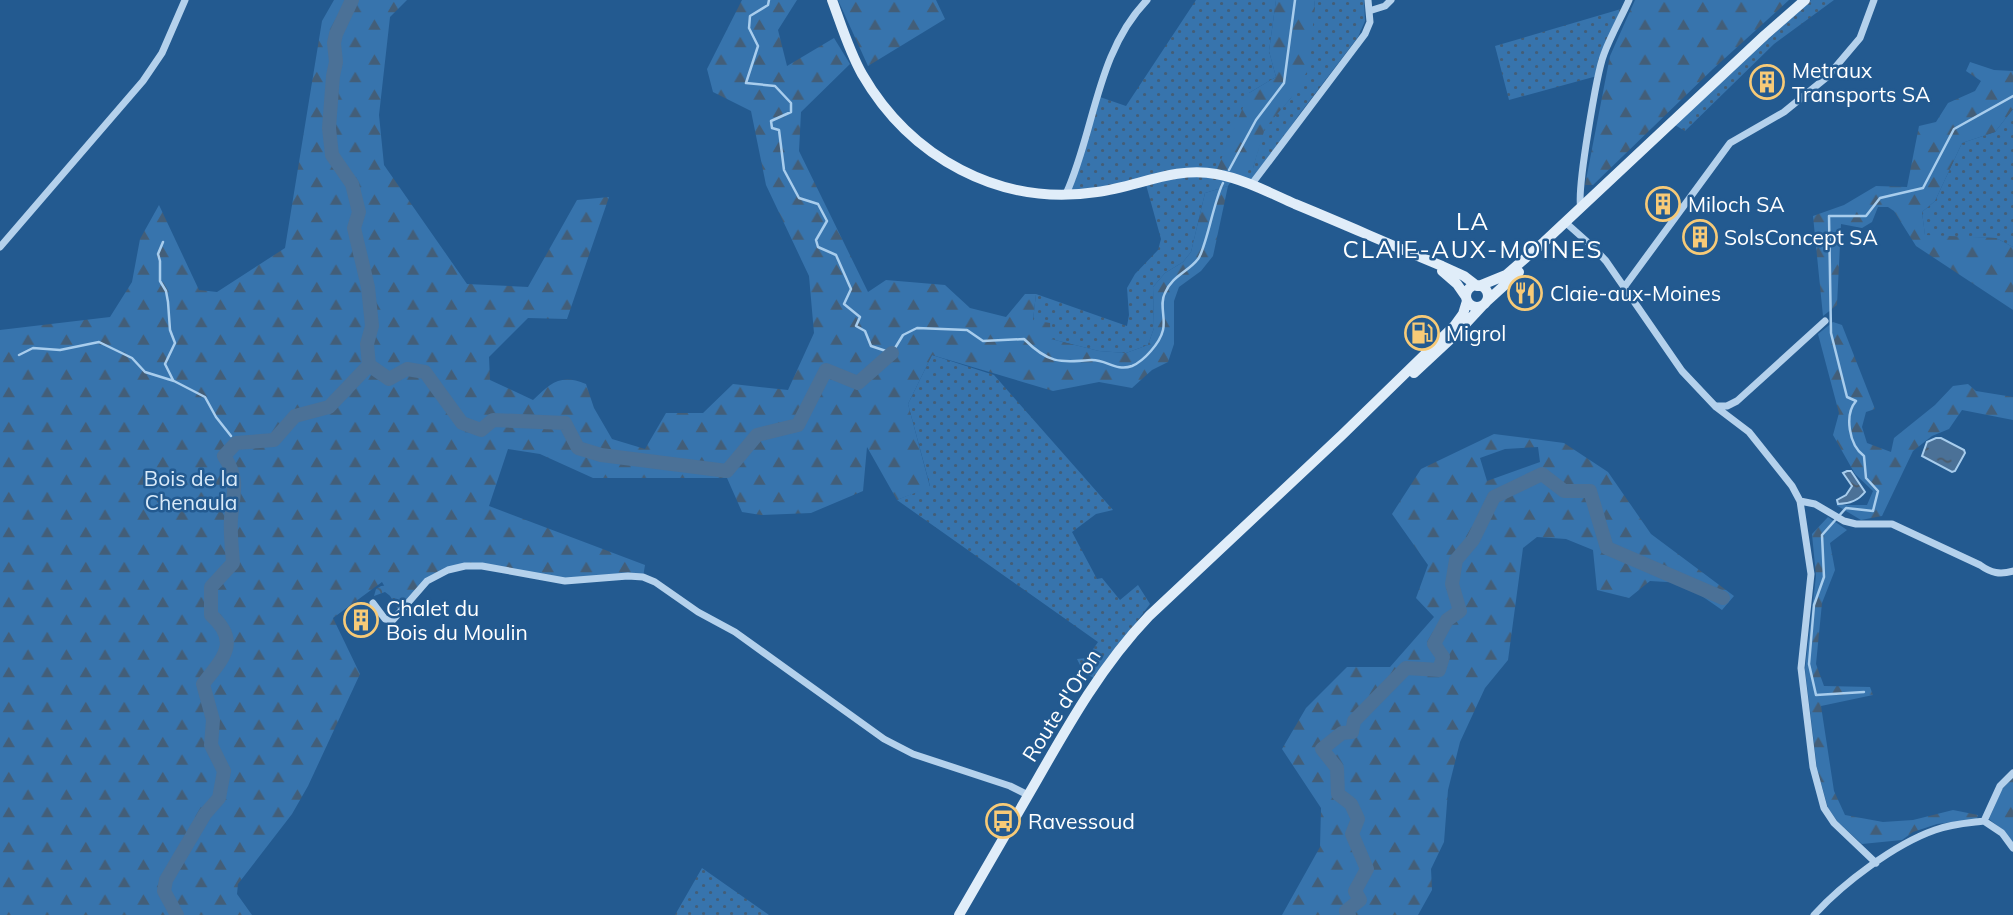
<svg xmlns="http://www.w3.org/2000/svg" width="2013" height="915" font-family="Mulish,sans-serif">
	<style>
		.grass { fill: url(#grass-dots) }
		.forest { fill: url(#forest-firs); fill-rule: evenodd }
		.park { fill: url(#park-crowns) }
		.water { fill: url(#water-ripples); stroke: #a8cded; stroke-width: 2 }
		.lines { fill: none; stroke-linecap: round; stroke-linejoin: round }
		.stream { stroke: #a8cded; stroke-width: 2.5 }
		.river { stroke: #4b7197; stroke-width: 14 }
		.street { stroke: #b4d1ec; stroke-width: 7 }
		.secondary { stroke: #e0edf9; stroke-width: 10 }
		.labels { text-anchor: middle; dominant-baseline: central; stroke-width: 5; stroke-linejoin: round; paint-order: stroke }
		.poi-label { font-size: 21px; fill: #fff; stroke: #235a90; text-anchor: start }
		.park-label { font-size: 21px; fill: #d9eaf9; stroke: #235a90 }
		.street-label { font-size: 21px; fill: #fff; stroke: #235a90 }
		.quarter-label { font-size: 24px; letter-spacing: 2px; fill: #fff; stroke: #235a90 }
	</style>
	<defs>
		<pattern id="grass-dots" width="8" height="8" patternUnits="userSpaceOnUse" patternTransform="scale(1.75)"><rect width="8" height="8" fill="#3774ad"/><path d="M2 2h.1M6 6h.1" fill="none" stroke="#435e78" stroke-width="1.8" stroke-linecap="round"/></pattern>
		<pattern id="forest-firs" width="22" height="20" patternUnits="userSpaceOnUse" patternTransform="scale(1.75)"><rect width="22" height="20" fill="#3774ad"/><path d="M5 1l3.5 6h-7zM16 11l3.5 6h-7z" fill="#435e78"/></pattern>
		<pattern id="park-crowns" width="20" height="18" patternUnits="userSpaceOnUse" patternTransform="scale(1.75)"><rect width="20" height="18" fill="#3774ad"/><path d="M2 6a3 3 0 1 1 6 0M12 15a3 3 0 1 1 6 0" fill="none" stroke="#435e78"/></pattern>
		<pattern id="water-ripples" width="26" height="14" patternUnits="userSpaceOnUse" patternTransform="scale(1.75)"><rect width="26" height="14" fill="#4b7197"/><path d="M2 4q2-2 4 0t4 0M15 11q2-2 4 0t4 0" fill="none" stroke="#4c5b6a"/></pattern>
	</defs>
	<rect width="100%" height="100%" fill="#235a90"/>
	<path class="grass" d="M1196 0H1276L1269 51 1276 77 1249 93 1253 168 1264 128 1291 98 1315 7 1314 0H1364L1365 21 1358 37 1298 116 1251 185 1233 178 1228 186 1205 193 1191 252 1183 262 1165 273 1153 287 1154 328 1148 345 1126 353 1099 351 1051 339 1033 320 1036 294 1127 326 1129 315 1127 288 1135 274 1158 250 1161 239 1145 181 1066 194 1097 96 1126 106Z
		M1811 0H1834L1774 44 1685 131 1675 125Z
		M1621 9 1600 55 1597 76 1509 100 1495 46Z
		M2013 109V247L1996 238 1925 236 1922 212 1935 201 1962 143 1995 132Z
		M932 355 994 375 1113 510 1096 514 1072 532 1097 579 1102 578 1120 600 1138 585 1150 604 1094 678 1084 673 1077 659 1087 658 1098 642 897 500 930 486 908 404Z
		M702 868 769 915H675Z"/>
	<path class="forest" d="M334 0H407L390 17 379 115 384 165 467 284 528 287 577 200 609 197 567 319 528 318 489 357 490 380 533 400C551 383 560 373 586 384L594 408 612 439 645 449 666 413H703L733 384 788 390 814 333 809 276 766 185 751 111 713 92 707 69 742 0H797L778 30 787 66 834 38 850 64 801 112 799 151 868 292 886 280 945 285 970 308 1006 317 1025 294H1036L1033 320 1050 323 1051 339 1099 351 1126 353 1148 345 1154 328 1153 287 1165 273 1183 262 1191 252 1205 193 1228 186 1213 256 1201 271 1179 287 1174 301V344L1168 362 1152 370 1132 388 1099 382 1053 391 932 355 908 404 930 487 897 500 867 447 863 491 811 513 761 515 742 512 727 478H593L540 454 508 449 489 506 645 565 643 577 565 581 465 566 427 581 400 613 382 582 333 618 360 674 308 786 292 814 238 884 237 894 252 915H0V330L110 317 132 282 140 239 159 205 199 290 217 292 285 248 322 21Z
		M838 0H936L945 19 868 66Z
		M1276 0H1314L1315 7 1308 70 1291 98 1265 128 1253 168 1233 178 1215 174 1249 93 1276 77 1269 51Z
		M1635 0H1789L1713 69 1593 185H1585L1610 56Z
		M1970 62 1994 70 2013 71V109L1995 132 1962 143 1935 201 1922 212 1925 235 1996 238 2013 247V310L1916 246 1894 211 1888 207H1878L1872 222 1862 228 1841 224 1837 305 1823 316 1813 216 1844 205 1876 186 1907 187 1919 126 1936 122 1948 103 1975 91 1981 81 1966 71Z
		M1833 322 1842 325 1875 409 1866 412 1862 427 1867 443 1891 452 1894 438 1935 405 1953 386 1968 384 1976 391 2013 397V420L1962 410 1949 429 1932 436 1913 451 1882 516 1861 520 1836 505H1867L1873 491 1855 474 1833 435 1839 413 1818 334Z
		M1494 434 1564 443 1608 472 1651 534 1734 596 1722 610 1683 583 1650 581 1629 598 1597 590 1593 550 1566 539 1537 537 1523 548 1508 660 1485 688 1460 742 1448 790 1444 842 1431 869 1432 890 1418 915H1282L1320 847 1321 808 1282 749 1306 708 1347 667H1390L1434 617 1416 598 1428 565 1392 514 1421 469ZM1538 447 1540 462 1487 481 1480 458 1505 449Z
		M1828 517 1847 530 1830 543 1835 570 1822 603 1816 664 1824 686 1870 687 1873 695 1821 706 1834 791 1845 815 1883 822 1913 820 1953 810 1978 815 1977 819 1937 824 1913 832 1902 840 1862 844 1838 822 1828 808 1817 768 1805 669 1816 576 1812 534Z
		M2013 778V843L2004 831 1989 819 2002 789Z"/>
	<path class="park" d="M390 585 399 592 398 598H393L385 592 374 596 376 589 381 586Z"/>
	<path class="water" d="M1936 438H1941L1964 450 1965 453 1955 471 1952 472 1922 456 1927 442Z
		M1847 471H1851L1865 492C1858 501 1849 504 1838 504L1837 500 1846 495 1852 486 1843 473Z"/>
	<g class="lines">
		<path class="stream" d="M769 0 768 5 750 16 749 28 758 46 746 83 775 86 791 103V112L771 121 772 128 779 130 784 170 799 198 818 204 827 221 816 240 818 247 836 255 851 289 844 304 860 317 856 326 865 331 871 346 892 353 903 335 917 328 967 330 983 341 1024 339C1048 363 1059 363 1091 360 1106 359 1116 372 1132 366 1144 361 1160 343 1163 330 1166 318 1159 304 1165 293 1172 276 1188 272 1198 259 1206 249 1214 200 1223 183
			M1229 170 1256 120 1284 83 1295 0
			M163 242 158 254 160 261V281L166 291 168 302 170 330 175 343 165 364 173 380
			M19 355 33 348 60 350 99 342 132 358 145 372 174 381 205 397 216 417 231 436
			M235 443H236
			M1864 692 1816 695 1809 664 1814 605 1824 577 1822 535 1846 508 1873 511 1878 491 1866 478 1864 456C1849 445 1844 415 1856 401L1847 397 1831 333 1829 216H1866L1880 198 1923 188 1954 129 2013 96"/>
		<path class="river" d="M352 0 336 34 334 43 336 62 333 76 329 128 332 155 352 184 359 212 354 228 368 287 372 326 367 344 369 365
			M177 915 164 891 166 880 205 814 219 798 224 771 211 745 213 720 203 684C223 658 241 642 211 615V587L233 563C232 549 230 533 231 519 233 493 240 480 224 456L236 443 274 440 295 416 329 407 369 365 389 379 407 369 425 372 462 423 481 430 493 420 565 423 578 448 601 455 727 471 757 435 798 425 826 370 858 383 892 353
			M1349 915 1346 911 1360 900 1355 891 1367 869 1352 834 1358 819 1351 804 1338 794 1337 768 1322 749 1342 733 1352 732 1354 721 1406 668 1439 670 1443 657 1434 644 1447 620 1460 611 1452 584 1456 560 1473 540 1494 497 1542 474 1564 491H1590L1607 548 1723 598"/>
		<path class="street" d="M1369 11 1385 6 1391 0
			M1251 185 1365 34 1370 22 1368 0
			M1066 194C1095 130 1096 53 1147 0
			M1581 208C1576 193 1597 72 1604 54 1611 35 1621 18 1629 0
			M1565 222 1593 247 1606 261 1682 371 1716 407 1749 432 1792 486 1800 501 1811 574 1801 668 1813 767 1824 808 1834 823 1876 863
			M0 247 143 81 162 53 185 0
			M1625 286 1730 143 1784 112 1827 77 1860 38 1874 0
			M1717 406H1727L1737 401 1825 321
			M1800 501 1815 504 1844 521 1856 524H1892L1980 565C1991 573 2000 575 2013 571
			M373 603 385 619 393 620 427 581 448 570 465 566H482L565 581 628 576 643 577 655 582 698 612 735 632 884 739 913 754 1010 786 1028 795
			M1984 821 2000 786 2013 773
			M1814 915C1843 883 1895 844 1935 830 1951 824 1968 823 1984 821L2002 833 2013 848"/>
		<path class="secondary" d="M832 0C841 24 849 51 862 74 910 157 999 207 1097 192 1137 187 1175 166 1216 174 1244 179 1270 193 1295 204 1344 224 1393 246 1442 266L1464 276 1477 286
			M1442 271 1457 284 1466 297
			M1466 296a11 11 0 1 1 22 0a11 11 0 1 1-22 0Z
			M1479 286 1506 275 1544 242 1765 35 1805 0
			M1486 302 1519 272
			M1414 373 1457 333 1483 305
			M959 915C985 870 1011 825 1037 780 1070 722 1103 664 1149 616L1342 435 1455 325 1463 314 1467 301"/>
	</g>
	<defs>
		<g id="building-ring" transform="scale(1.75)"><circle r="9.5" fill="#235a90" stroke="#f7ca77" stroke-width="1.5"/><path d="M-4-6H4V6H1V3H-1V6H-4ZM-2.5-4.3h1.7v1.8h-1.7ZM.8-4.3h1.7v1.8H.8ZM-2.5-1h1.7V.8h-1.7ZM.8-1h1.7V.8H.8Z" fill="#f7ca77"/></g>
		<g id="restaurant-ring" transform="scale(1.75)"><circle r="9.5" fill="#235a90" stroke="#f7ca77" stroke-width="1.5"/><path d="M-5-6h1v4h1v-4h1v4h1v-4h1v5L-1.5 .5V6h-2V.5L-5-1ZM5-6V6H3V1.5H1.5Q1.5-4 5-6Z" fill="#f7ca77"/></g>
		<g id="fuel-ring" transform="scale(1.75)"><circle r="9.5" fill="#235a90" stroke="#f7ca77" stroke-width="1.5"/><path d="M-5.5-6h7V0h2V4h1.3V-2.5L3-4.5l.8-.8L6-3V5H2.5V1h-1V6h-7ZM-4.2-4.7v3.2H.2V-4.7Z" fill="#f7ca77"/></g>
		<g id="bus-ring" transform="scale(1.75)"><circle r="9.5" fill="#235a90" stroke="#f7ca77" stroke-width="1.5"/><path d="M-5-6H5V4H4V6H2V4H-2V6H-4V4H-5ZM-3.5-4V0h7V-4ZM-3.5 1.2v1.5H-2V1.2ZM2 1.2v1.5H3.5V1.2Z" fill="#f7ca77"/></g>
	</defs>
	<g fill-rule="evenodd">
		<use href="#building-ring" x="1767" y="82"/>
		<use href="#building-ring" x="1663" y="204"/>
		<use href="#building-ring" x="1700" y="237"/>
		<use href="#restaurant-ring" x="1525" y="293"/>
		<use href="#fuel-ring" x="1422" y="333"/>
		<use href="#building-ring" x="361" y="620"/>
		<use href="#bus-ring" x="1003" y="821"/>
	</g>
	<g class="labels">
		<g class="poi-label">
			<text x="1792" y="70">Metraux<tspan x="1792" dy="24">Transports SA</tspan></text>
			<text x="1688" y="204">Miloch SA</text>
			<text x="1724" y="237">SolsConcept SA</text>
			<text x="1550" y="293">Claie-aux-Moines</text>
			<text x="1446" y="333">Migrol</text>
			<text x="386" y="608">Chalet du<tspan x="386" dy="24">Bois du Moulin</tspan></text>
			<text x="1028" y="821">Ravessoud</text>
		</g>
		<g class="park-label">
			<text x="191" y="478">Bois de la<tspan x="191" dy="24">Chenaula</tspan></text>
		</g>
		<g class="street-label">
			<text transform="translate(1061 705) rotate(-58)">Route d'Oron</text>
		</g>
		<g class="quarter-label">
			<text x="1473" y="221">LA<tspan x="1473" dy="28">CLAIE-AUX-MOINES</tspan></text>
		</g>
	</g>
</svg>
